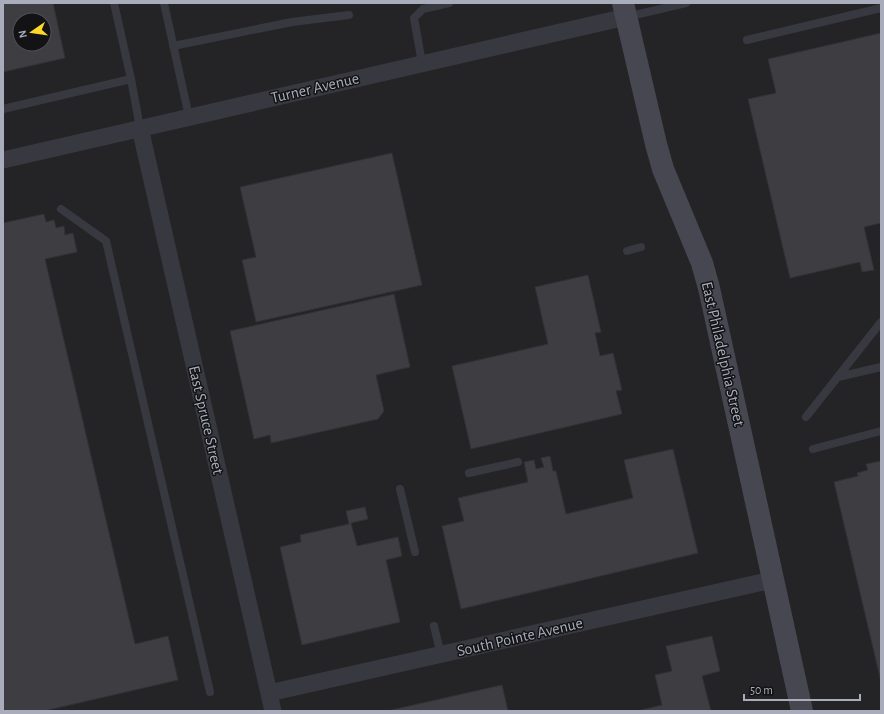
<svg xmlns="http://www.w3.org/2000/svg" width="884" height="714" font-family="'Alegreya Sans',sans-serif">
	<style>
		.built { fill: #242427; fill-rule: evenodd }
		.building { fill: #3d3d42; stroke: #323236; fill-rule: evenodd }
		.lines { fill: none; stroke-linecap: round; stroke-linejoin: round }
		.lane { stroke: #383840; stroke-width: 8 }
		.street { stroke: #383840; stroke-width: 17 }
		.secondary { stroke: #464750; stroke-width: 22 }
		.labels { text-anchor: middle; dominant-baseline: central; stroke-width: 3; stroke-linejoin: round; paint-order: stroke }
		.street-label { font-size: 16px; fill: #a9acbb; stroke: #131315 }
	</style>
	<rect width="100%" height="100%" fill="#18181a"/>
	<path class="built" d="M3 3H881V711H3ZM20 20H44V44H20Z"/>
	<path class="building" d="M3 3H53L65 58 3 72ZM20 20H44V44H20Z
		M881 33V223L864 227 874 270 862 272 860 262 790 278 748 99 776 93 768 59Z
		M392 153 422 285 256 322 242 260 256 257 240 187Z
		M44 214 46 222 54 220 56 228 64 226 65 235 73 233 77 252 45 259 135 644 168 636 178 680 44 711H3V223Z
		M588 275 601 332 595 333 600 356 613 353 622 390 616 391 622 414 471 449 452 366 548 344 535 287Z
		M394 294 410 367 376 375 384 411 378 419 271 443 270 435 254 439 230 331Z
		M673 449 698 553 461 609 442 526 464 521 458 498 528 482 524 462 534 460 536 469 544 467 541 458 550 456 553 471H556L566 514 633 498 624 460Z
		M881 461V682L834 482 858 476 857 473 868 470 866 464Z
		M365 507 368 519 351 523 357 546 398 537 402 556 386 560 400 622 302 645 280 547 301 542 300 535 349 524 346 511Z
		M712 636 720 671 702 676 711 711H637L662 705 655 675 672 671 666 646Z
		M502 685 508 711H387Z"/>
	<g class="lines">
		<path class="lane" d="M164 3 189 117
			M626 17 686 3
			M747 40 881 8
			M173 46 292 22 349 15
			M422 63 414 18 423 9 449 3
			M131 79 140 128
			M3 109 131 79 114 3
			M61 209 106 241 210 692
			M627 251 641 247
			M838 377 881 367
			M806 417 881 322
			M813 449 881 431
			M469 473 518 462
			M400 489 415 552
			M434 626 441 655"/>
		<path class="street" d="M140 128 273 711
			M3 160 626 17
			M269 693 772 580"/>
		<path class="secondary" d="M623 3 656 144 663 169 702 263 709 288 802 711"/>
	</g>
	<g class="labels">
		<g class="street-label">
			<text transform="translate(315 88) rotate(-13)">Turner Avenue</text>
			<text transform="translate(723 354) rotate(77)">East Philadelphia Street</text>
			<text transform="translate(206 420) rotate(77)">East Spruce Street</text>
			<text transform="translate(520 637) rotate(-13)">South Pointe Avenue</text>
		</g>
	</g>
	<rect width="884" height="714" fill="none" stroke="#a9acbb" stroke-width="8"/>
	<g transform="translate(32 32) rotate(257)"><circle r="19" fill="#131315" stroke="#4f5057"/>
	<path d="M0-3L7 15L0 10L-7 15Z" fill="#ffd72b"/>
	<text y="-6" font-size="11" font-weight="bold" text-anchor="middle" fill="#a9acbb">N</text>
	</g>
	<path d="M744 694v6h116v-6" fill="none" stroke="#a9acbb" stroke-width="2"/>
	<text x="750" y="694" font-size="12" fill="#a9acbb" stroke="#131315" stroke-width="3" paint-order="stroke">50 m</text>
</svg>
